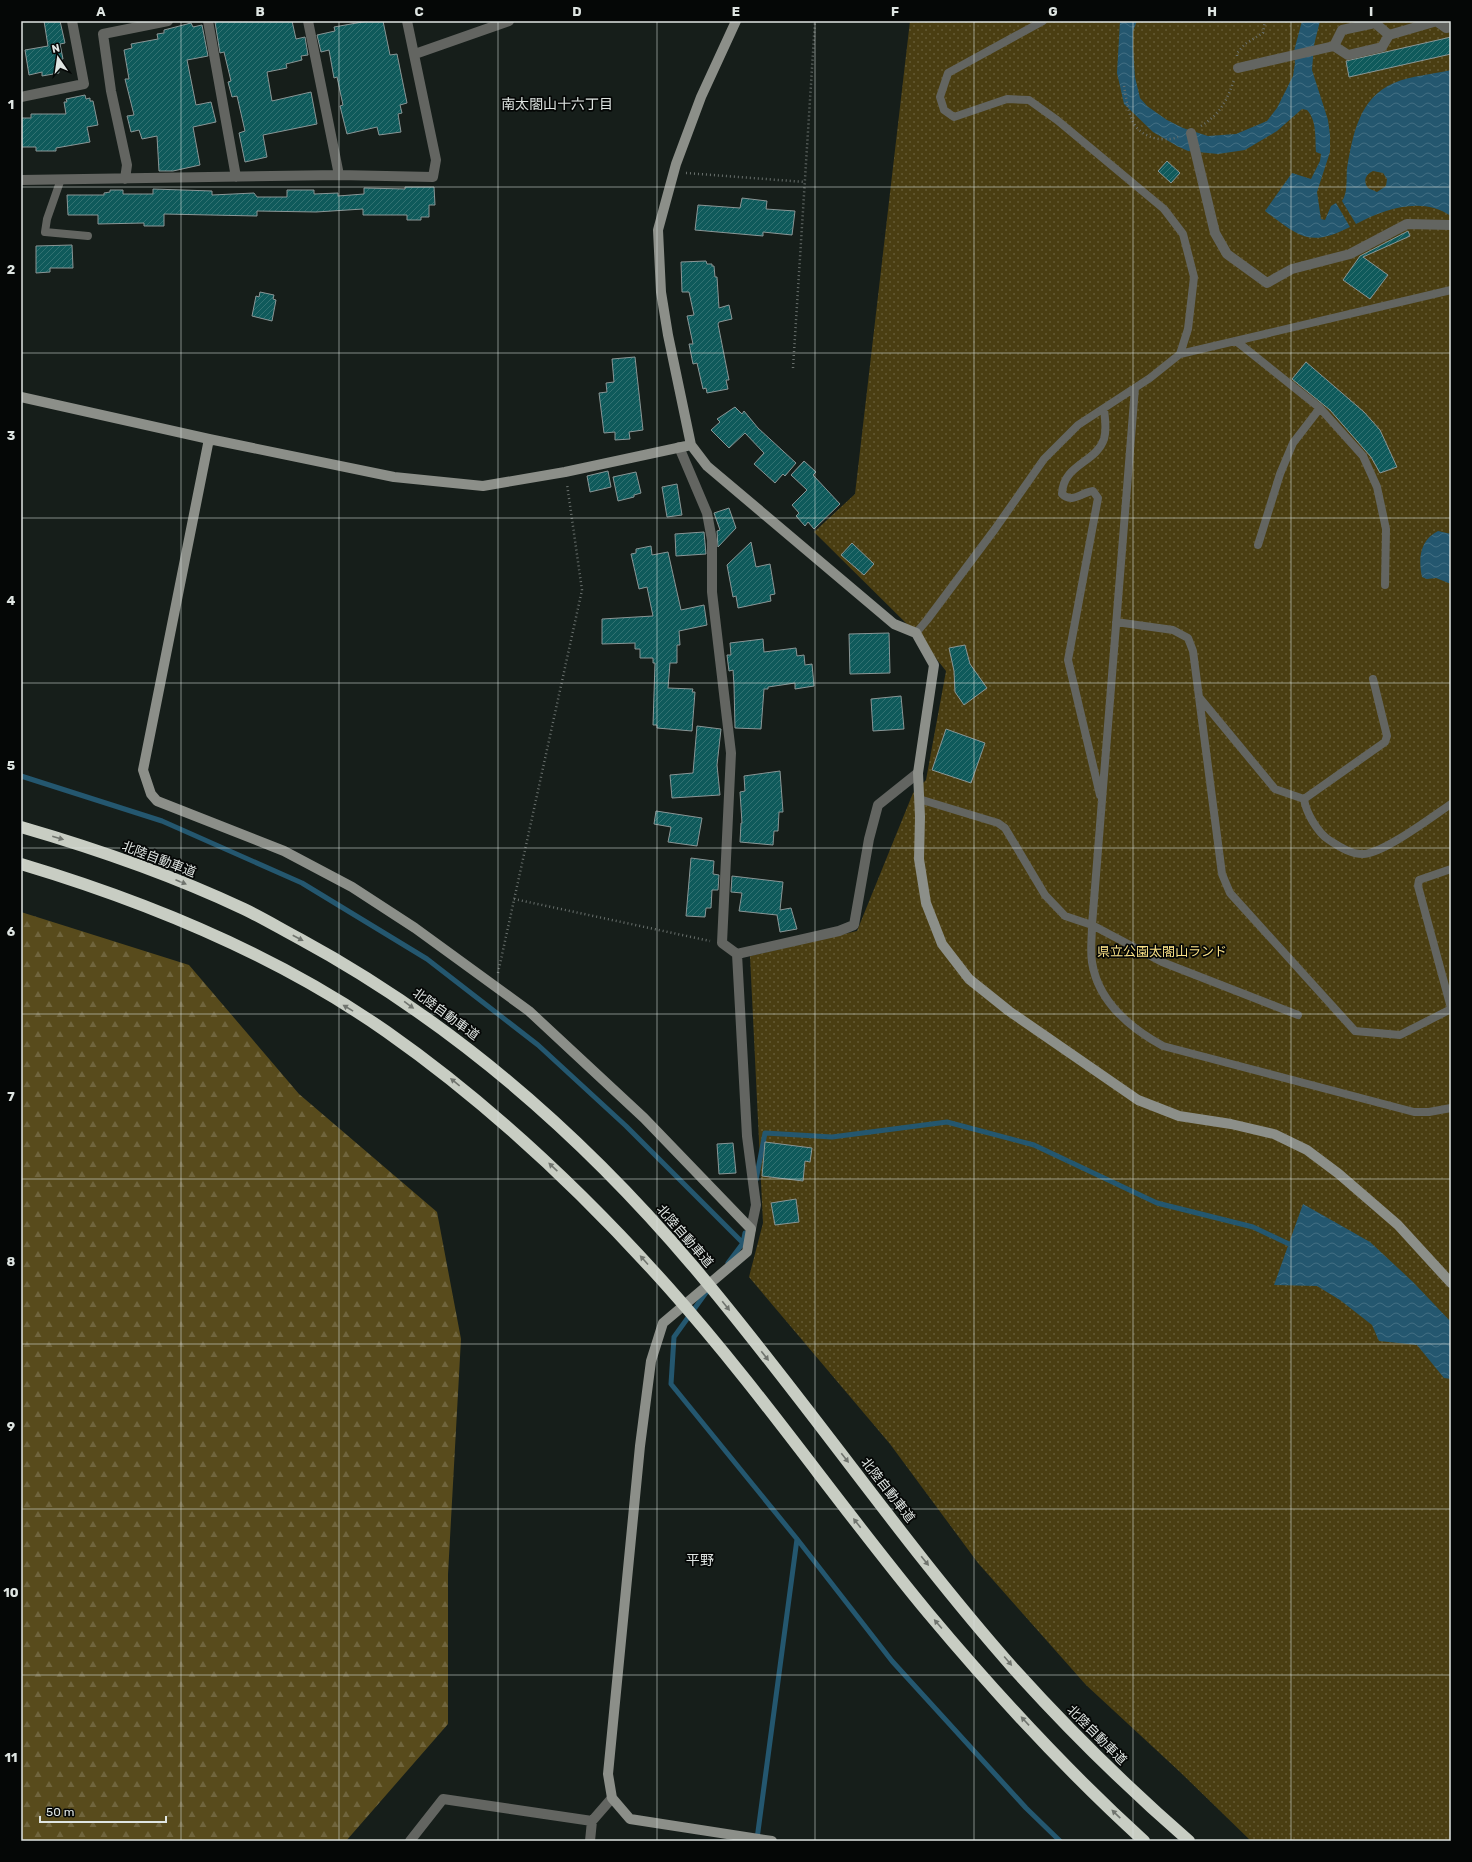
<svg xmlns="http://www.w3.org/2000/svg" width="1472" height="1862" font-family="Rubik,'Noto Sans JP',sans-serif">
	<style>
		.forest { fill: url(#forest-firs) }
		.park { fill: url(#park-dots) }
		.water { fill: url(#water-waves); fill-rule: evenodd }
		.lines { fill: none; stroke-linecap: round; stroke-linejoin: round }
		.stream { stroke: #24576f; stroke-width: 5 }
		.building { fill: url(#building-hatch); stroke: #8a9696 }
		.path { stroke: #69706d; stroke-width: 2.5; stroke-dasharray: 1 3; stroke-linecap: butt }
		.lane { stroke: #636561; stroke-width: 8 }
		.street { stroke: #636561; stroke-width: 10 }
		.secondary { stroke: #8c8f89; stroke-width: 10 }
		.highway { stroke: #c8cdc3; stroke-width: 12 }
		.oneway { fill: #70746e }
		.grid { fill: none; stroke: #dfe5e2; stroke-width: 1; stroke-opacity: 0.55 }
		.labels { text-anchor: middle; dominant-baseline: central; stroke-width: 3.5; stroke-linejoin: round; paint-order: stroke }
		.street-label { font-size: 13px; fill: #dfe5e2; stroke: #050706 }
		.park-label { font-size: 13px; fill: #fbe288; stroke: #050706 }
		.neighbourhood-label { font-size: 14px; fill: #dfe5e2; stroke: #050706 }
		.neatline { fill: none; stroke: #dfe5e2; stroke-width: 1.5 }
		.grid-label { font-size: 13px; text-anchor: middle; font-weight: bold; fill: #dfe5e2 }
	</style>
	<defs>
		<pattern id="forest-firs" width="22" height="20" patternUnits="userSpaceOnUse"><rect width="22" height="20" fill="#584b1c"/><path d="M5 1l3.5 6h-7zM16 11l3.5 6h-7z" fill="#70653d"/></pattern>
		<pattern id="park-dots" width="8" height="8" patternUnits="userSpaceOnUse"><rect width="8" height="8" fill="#4a3e12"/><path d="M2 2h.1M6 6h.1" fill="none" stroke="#645a34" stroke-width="1.8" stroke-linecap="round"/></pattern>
		<pattern id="water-waves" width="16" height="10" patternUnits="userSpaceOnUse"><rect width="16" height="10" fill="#24576f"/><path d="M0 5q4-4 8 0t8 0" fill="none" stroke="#436f83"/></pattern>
		<pattern id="building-hatch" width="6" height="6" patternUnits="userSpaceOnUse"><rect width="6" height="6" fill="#0f5a5b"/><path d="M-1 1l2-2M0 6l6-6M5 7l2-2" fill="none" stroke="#327272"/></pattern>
	</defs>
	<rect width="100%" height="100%" fill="#161e1a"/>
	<path class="forest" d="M21 912 189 965 299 1094 437 1212 461 1339 448 1574V1724L346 1841H21Z"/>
	<path class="park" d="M910 21H1451V1841H1251L1180 1772 1086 1685 978 1563 890 1444 749 1277 763 1223 750 956 857 931 913 793 926 780 946 671 916 633 814 532 855 494Z"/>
	<path class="water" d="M1120 21H1137L1133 31V49L1135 77 1140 98 1147 106 1167 120 1183 128 1208 136 1236 134 1267 121 1277 108 1293 76 1295 63 1294 51 1302 21H1320L1314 45 1312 70 1328 120 1330 135V152L1317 192 1321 219 1325 220 1331 206 1336 203 1350 227C1309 248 1299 236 1265 211L1292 173 1311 179 1320 161 1321 154 1316 152C1315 137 1317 121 1307 110L1302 109 1277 131 1245 150 1218 154 1188 151 1177 146 1153 132 1124 104 1117 73Z
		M1451 70V216C1421 196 1385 209 1356 224L1342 201C1348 193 1346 179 1347 168 1353 134 1359 98 1394 83 1410 76 1434 74 1451 70ZM1373 171 1383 173 1387 179 1386 186 1377 192 1368 188C1363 181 1365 175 1373 171Z
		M1438 531 1451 534V584L1436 578 1427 579 1422 577C1418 558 1420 540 1438 531Z
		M1303 1204 1370 1242 1413 1282 1451 1322V1379L1444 1378 1417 1345 1379 1341 1372 1325 1340 1300 1317 1286 1274 1285Z"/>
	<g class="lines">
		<path class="stream" d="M21 776 162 821 302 883 427 959 538 1045 626 1126 743 1243
			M756 1180 765 1133 832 1137 947 1122 1034 1145 1157 1203 1253 1227 1289 1244
			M728 1263 743 1243 745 1233
			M710 1287 674 1337 671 1384 797 1539 892 1661 1026 1808 1060 1841
			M757 1839 797 1539"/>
	</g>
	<path class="building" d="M44 21H60L65 43 60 44 63 59 58 60 59 73 42 76V72L29 75 25 50 48 46Z
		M221 21H292L296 39 305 37 308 55 301 56 302 60 286 64 287 68 267 72 272 101 311 92 317 124 263 135 267 157 245 162 239 133 245 131 237 96 232 97 228 82 231 81 224 52 220 53 215 22Z
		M368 21H383L390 55 397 54 407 103 400 105 402 113 398 114 401 132 379 135 377 127 347 134 340 106 343 105 337 77 334 78 329 50 321 52 317 35 335 31 334 27Z
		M191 23 193 27 202 25 208 56 187 60 196 105 211 102 216 122 193 127 200 165 173 171H159L157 136 142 139 139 130 131 132 127 116 134 115 125 79H129L124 50 132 48 131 44 158 39 157 34 164 33V30Z
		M1451 37V54L1349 77 1346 61Z
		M85 95 86 99 90 98V101H93L98 125 87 127 90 142 56 148V151H36V147H21V118H31V114H66L64 102H67L66 99Z
		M1167 161 1180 173 1171 183 1158 171Z
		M405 187H434L435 205H429V217H421V220H407V215H363V209L316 212 257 211V216L164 214V226H144V223L98 224V215H68L67 195H104V193L110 192V190H123V194H153V189L212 191V195L254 193 257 197H287V190H314V194L338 193V196L364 194V188L405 189Z
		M742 198 767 201 766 209 795 211 792 235 763 232V236L695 230 698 205 740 208Z
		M1408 231 1410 236 1363 257 1388 275 1370 299 1343 280 1360 256Z
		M72 245 73 268H50V272L36 273V246Z
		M706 261 707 264H712V266H714L715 277H717L719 308 729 305 732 319 719 322 718 324 729 380H726L728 389 707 393 706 388 703 389 697 363 693 364 689 344H693L687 316 694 315 689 292H682L681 262Z
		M260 292 274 295 273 299 276 300 272 321 252 316 256 296 259 297Z
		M635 357 643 430 629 432 630 439 615 440V432L604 433 599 393 607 392 606 383 614 382 612 359Z
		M1306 362 1364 412 1380 430 1397 467 1380 473 1371 457 1330 410 1292 379Z
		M735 407 742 414 744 411 758 428 796 463 785 476 783 474 775 483 754 464 764 453 745 433 729 448 711 430 720 422 717 419Z
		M804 461 816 472 813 475 840 504 814 529 808 522 805 526 796 516 799 513 792 505 807 490 791 475Z
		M608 471 611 487 590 492 587 476Z
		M636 472 641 493 634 495V497L618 501 613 477Z
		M677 484 682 515 667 517 662 487Z
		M729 508 736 528 718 547 717 531 720 530 714 513Z
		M704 532 706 554 676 556 675 534Z
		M751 542 756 567 770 564 775 594 770 595 771 601 738 608 736 596 733 597 727 565Z
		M852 543 874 564 864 575 841 555Z
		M651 546 652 555 668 552 681 610 704 605 707 625 679 631 680 645H677V663H670L668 688 693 689 692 692H695L692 731 657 728V725H653L655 663H653V658H640V649H635V643L602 644V619L653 616 647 587 639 589 631 554 636 553V549Z
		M889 633 890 673 850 674 849 634Z
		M763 639 764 652 796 648 797 656 804 655 805 665 812 664 814 686 795 689V683L768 687V689H764L761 729 735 728 734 685 733 670 729 671 727 655H731L730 643Z
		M965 645 970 664 987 688 964 705 955 692 954 671 949 648Z
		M901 696 904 729 873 731 871 699Z
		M697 726 721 729 717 765 720 795 672 798 670 775 693 773Z
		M946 729 985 743 971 783 932 770Z
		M780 771 783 812H779L778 831H774L773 845 740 842 741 823H742L740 792 745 791 744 776Z
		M656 811 702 818 697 846 668 842 671 827 654 824Z
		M691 858 714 861 713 874 719 875 718 890H712L711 908H706L705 917 686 916Z
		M732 876 783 882 780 910 791 908 797 929 780 932 777 915 739 911 742 893 731 892Z
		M765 1142 812 1148 810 1162 805 1161 803 1181 762 1176Z
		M733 1143 736 1173 719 1174 717 1144Z
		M796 1199 799 1222 775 1225 771 1203Z"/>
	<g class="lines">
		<path class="path" d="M1237 56V53L1245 44 1263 33 1265 21
			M1124 86C1126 97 1129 120 1137 128 1147 139 1165 142 1178 137
			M1201 126C1220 114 1227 101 1234 80
			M686 173 805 182
			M793 368 815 21
			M514 899 710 941
			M498 973 582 590 567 484"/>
		<path class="lane" d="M1043 21 948 73 940 97 944 110 954 117 1007 99 1029 100 1057 120 1164 209 1183 234 1194 277 1188 329 1180 354
			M61 179 47 219 45 232 88 236
			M1236 341 1320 408 1293 443 1280 474 1258 545
			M1135 388 1092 925C1092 937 1090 950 1092 962 1098 1002 1130 1028 1163 1046L1414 1112H1429L1451 1108
			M1320 408 1363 456 1377 487 1386 529 1385 585
			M1116 622 1173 630 1188 638 1193 651 1222 874 1230 893 1355 1031 1400 1035 1451 1009
			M916 633 927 620 995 529 1044 459 1078 425 1150 378 1180 354 1451 290
			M1199 697 1275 789 1304 799C1306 813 1318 833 1329 840 1340 847 1350 854 1363 854 1383 854 1433 816 1451 804
			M1100 795 1068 660 1098 498 1093 491C1082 492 1072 504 1062 494 1063 464 1096 463 1104 439 1107 429 1105 419 1104 409
			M919 799 998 823 1005 828 1045 895 1065 916 1092 925 1162 962 1298 1015
			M1304 799 1385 742 1387 736 1373 679
			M1451 869 1419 880 1418 886 1451 1008"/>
		<path class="street" d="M208 21 236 177
			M308 21 339 175
			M1436 21 1446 28 1451 27
			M1334 46 1342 30 1375 23 1389 35
			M415 54 509 21
			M1238 68 1334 46 1348 55 1382 47 1389 35 1437 21
			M21 97 84 84 72 21
			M1191 133 1215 233 1227 254 1267 283 1292 269 1350 254 1407 224 1451 225
			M125 179 127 165 111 91 103 34 168 21
			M21 180 339 175 433 177 436 160 407 21
			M679 447 707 513 712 540V592L731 753 722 943 737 954 747 1136 756 1205 751 1229
			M737 954 839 931 854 925 869 839 878 805 918 773
			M410 1841 443 1799 592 1821 612 1798
			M590 1841 592 1821"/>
		<path class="secondary" d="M736 21 701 97 676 164 658 230 661 292 668 335 691 445 707 466 894 624 916 633 934 665 918 773 920 817 919 859 926 903 942 944 969 979 1009 1011 1138 1100 1179 1116 1231 1124 1274 1134 1307 1150 1339 1174 1398 1225 1451 1283
			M21 397 209 439 394 477 483 486 565 472 691 445
			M209 439 143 770 151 794 157 801 284 851 352 887 415 928 529 1011 644 1118 751 1229 747 1252 663 1323 651 1361 640 1446 608 1774 612 1798 630 1819 772 1841"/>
		<path class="highway" d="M21 827C97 849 172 875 244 909 263 918 281 929 300 939 453 1022 581 1134 693 1266 804 1397 900 1540 1014 1669 1069 1730 1128 1788 1189 1841
			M21 864C148 902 277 955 387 1032 491 1105 583 1192 668 1287 761 1391 840 1507 929 1614 996 1694 1067 1771 1144 1841"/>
	</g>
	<defs><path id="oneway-solid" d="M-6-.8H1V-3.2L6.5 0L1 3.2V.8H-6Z"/></defs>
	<g class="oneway">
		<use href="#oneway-solid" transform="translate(58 838) rotate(16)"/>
		<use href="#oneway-solid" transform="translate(181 882) rotate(23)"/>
		<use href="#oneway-solid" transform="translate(298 938) rotate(28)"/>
		<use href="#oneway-solid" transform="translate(409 1005) rotate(36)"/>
		<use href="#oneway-solid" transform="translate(348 1008) rotate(-149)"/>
		<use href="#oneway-solid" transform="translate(455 1082) rotate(-141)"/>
		<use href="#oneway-solid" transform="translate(553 1167) rotate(-137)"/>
		<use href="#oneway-solid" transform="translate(644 1260) rotate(-132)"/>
		<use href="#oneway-solid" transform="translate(726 1306) rotate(51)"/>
		<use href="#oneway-solid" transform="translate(765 1356) rotate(52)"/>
		<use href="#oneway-solid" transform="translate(845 1458) rotate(52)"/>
		<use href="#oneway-solid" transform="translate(857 1523) rotate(-128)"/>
		<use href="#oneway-solid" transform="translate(925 1561) rotate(51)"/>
		<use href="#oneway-solid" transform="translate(938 1624) rotate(-131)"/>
		<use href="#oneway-solid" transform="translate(1008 1661) rotate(50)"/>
		<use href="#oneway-solid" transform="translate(1025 1721) rotate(-133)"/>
		<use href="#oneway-solid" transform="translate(1116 1814) rotate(-136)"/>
	</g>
	<path class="grid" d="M181 21V1841M339 21V1841M498 21V1841M657 21V1841M815 21V1841M974 21V1841M1133 21V1841M1291 21V1841M21 187H1451M21 353H1451M21 518H1451M21 683H1451M21 848H1451M21 1014H1451M21 1179H1451M21 1344H1451M21 1509H1451M21 1675H1451"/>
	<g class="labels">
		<g class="street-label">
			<text transform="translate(159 859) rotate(21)">北陸自動車道</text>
			<text transform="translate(446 1014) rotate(36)">北陸自動車道</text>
			<text transform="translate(685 1236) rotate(49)">北陸自動車道</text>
			<text transform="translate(888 1490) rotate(52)">北陸自動車道</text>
			<text transform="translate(1097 1735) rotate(45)">北陸自動車道</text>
		</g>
		<g class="park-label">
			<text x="1162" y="951">県立公園太閤山ランド</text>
		</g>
		<g class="neighbourhood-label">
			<text x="557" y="104">南太閤山十六丁目</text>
			<text x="700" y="1560">平野</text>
		</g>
	</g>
	<rect width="1472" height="1862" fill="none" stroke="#050706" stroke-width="44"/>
	<g transform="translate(58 58) rotate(347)" stroke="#050706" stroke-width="3" paint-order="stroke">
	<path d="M0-3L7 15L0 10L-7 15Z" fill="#dfe5e2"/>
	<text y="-6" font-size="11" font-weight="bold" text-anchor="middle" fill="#dfe5e2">N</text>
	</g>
	<path d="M40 1816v6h126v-6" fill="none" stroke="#dfe5e2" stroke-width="2"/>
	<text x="46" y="1816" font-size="12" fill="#dfe5e2" stroke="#050706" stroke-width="3" paint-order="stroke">50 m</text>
	<rect x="22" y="22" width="1428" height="1818" class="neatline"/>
	<g class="grid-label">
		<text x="101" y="16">A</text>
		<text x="260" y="16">B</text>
		<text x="419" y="16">C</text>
		<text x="577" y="16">D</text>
		<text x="736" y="16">E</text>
		<text x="895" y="16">F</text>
		<text x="1053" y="16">G</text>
		<text x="1212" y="16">H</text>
		<text x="1371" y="16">I</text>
		<text x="11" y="109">1</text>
		<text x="11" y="274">2</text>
		<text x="11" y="440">3</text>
		<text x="11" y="605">4</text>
		<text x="11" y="770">5</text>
		<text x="11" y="936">6</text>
		<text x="11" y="1101">7</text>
		<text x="11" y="1266">8</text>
		<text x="11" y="1431">9</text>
		<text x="11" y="1597">10</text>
		<text x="11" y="1762">11</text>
	</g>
</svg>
